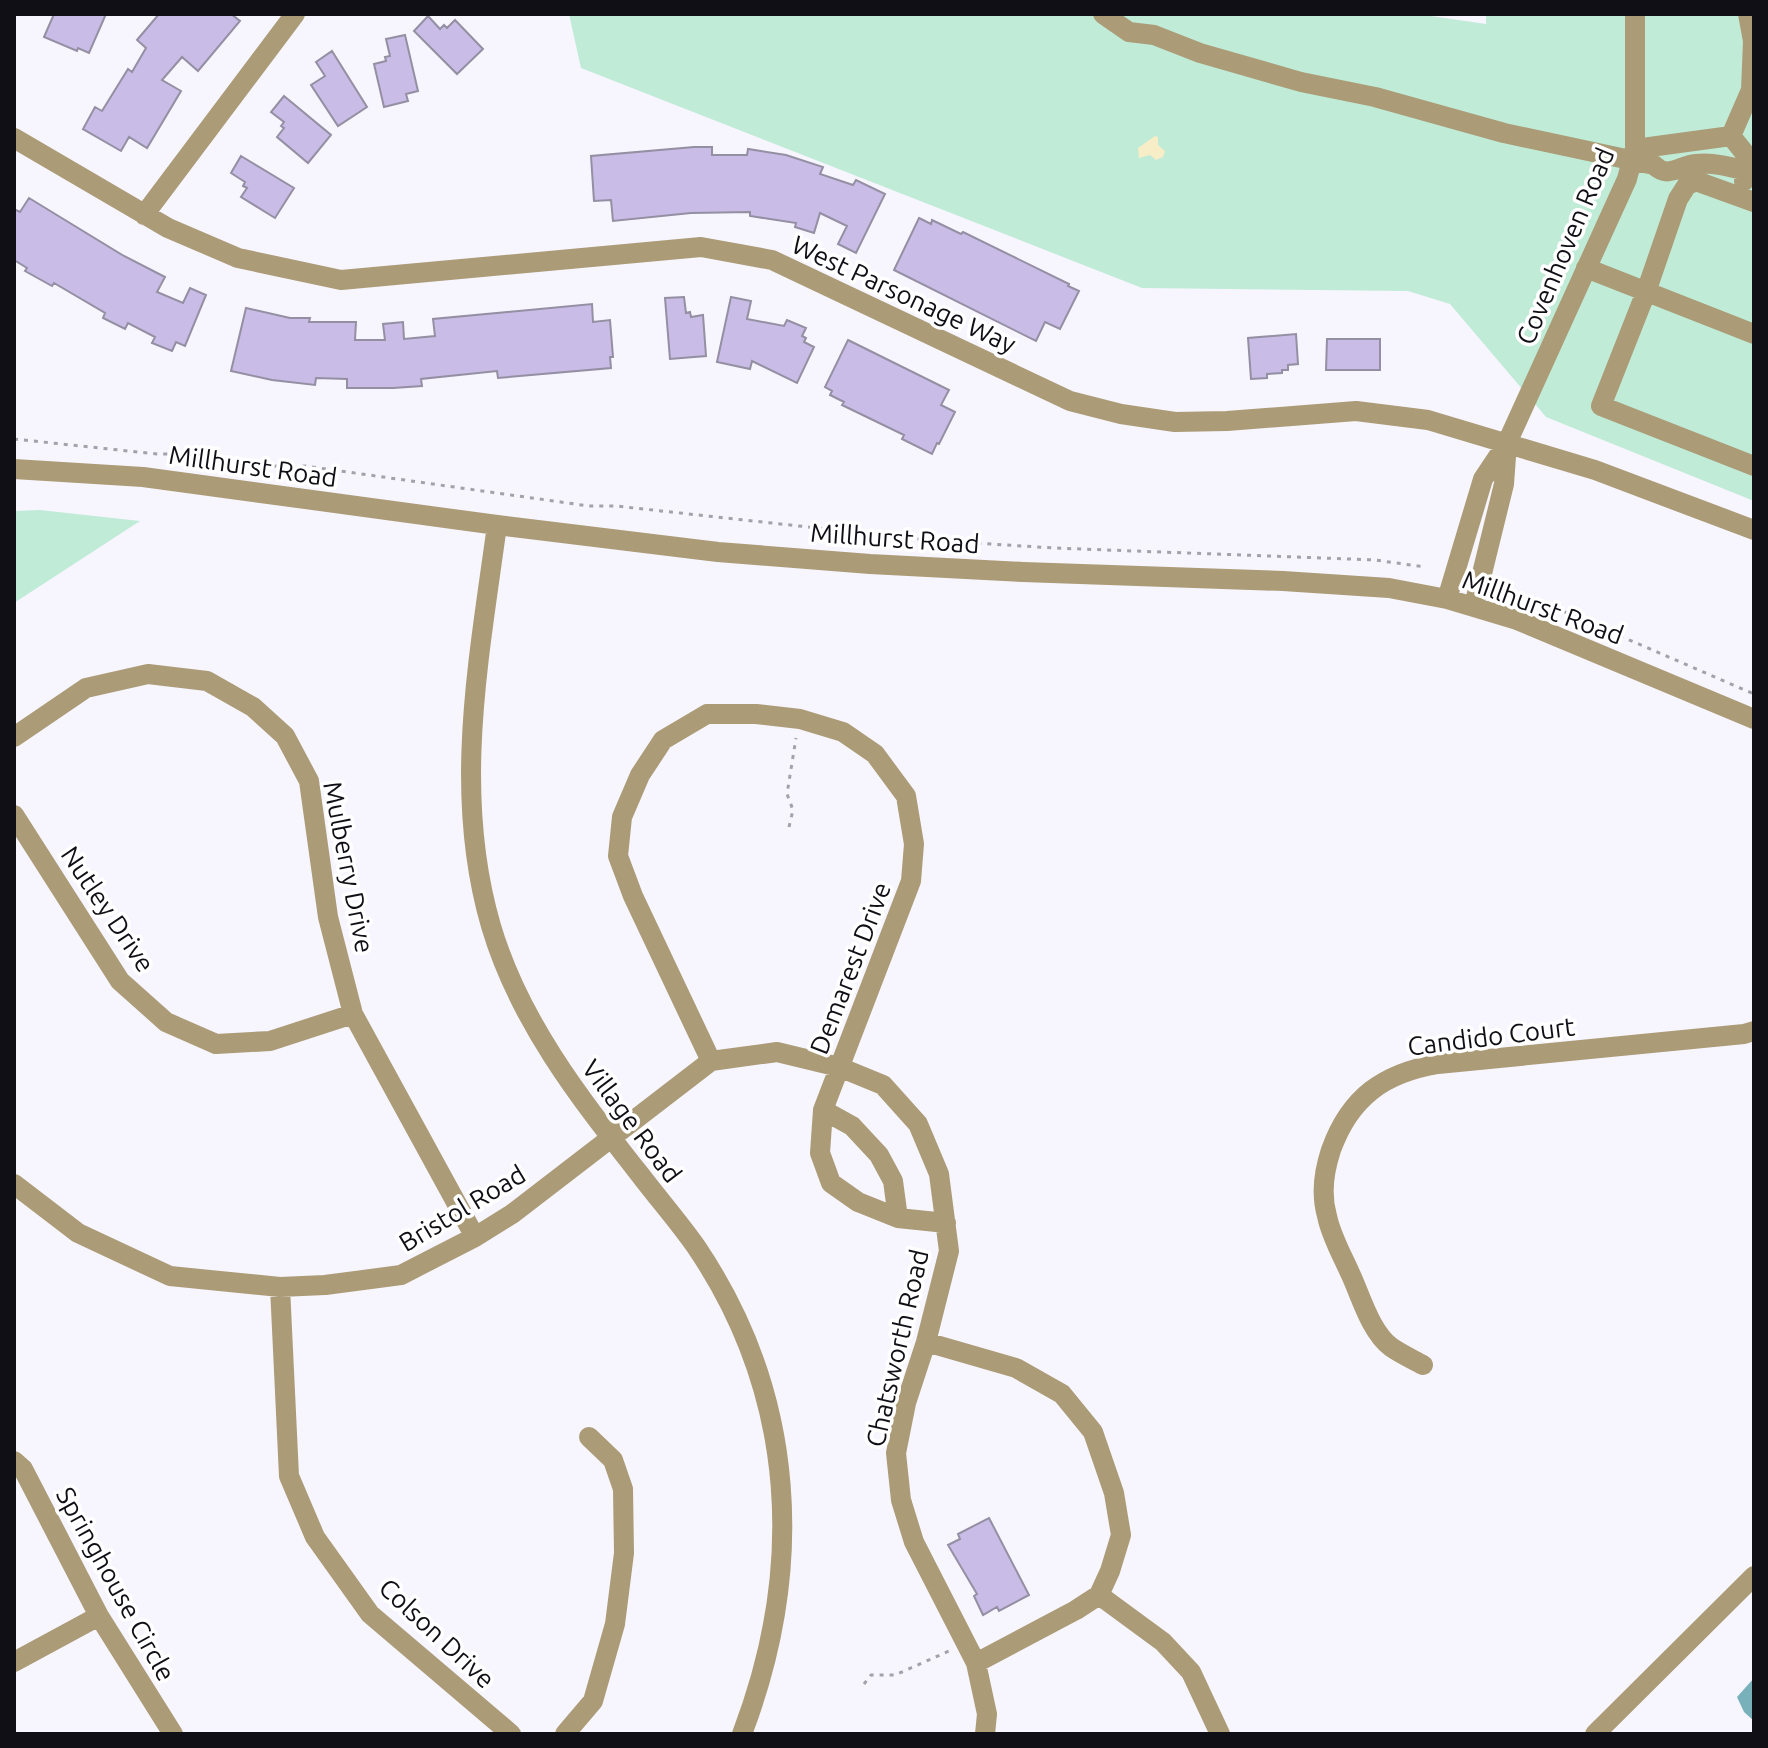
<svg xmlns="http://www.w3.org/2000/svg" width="1768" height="1748" font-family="Ubuntu,sans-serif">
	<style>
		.green { fill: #c0ebd7 }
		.sand { fill: #f7edc7 }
		.water { fill: #79b1ba }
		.building { fill: #c9bce6; stroke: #948fa2; stroke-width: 2 }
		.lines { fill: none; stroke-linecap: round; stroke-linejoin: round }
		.path { stroke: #a3a1a9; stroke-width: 3; stroke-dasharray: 4 6; stroke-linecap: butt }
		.minor { stroke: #ab9b76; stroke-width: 20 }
		.labels { text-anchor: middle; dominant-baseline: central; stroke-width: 7; stroke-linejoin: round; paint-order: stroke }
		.street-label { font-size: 26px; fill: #110f16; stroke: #fff }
	</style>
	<rect width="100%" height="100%" fill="#f7f5fe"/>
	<path class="green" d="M569 14H1417L1486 24V14H1754V501L1546 417 1450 304 1408 291 1142 288 581 68Z
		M40 510 140 521 14 603V511Z"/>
	<path class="sand" d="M1155 136 1158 137V145L1165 151 1163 157 1156 160 1150 155 1139 158 1138 148Z"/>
	<path class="water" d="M1754 1678V1721L1744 1712 1737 1697Z"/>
	<path class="building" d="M54 14H106L89 53 78 48 77 51 44 37Z
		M159 14H231L240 21 198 71 182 57 162 80 181 91 147 148 129 137 121 151 83 129 95 107 102 111 128 69 132 72 146 48 137 40Z
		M428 16 440 29 444 25 447 28 455 20 483 49 457 74 414 31Z
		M405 35 418 91 406 94 408 101 384 107 374 64 386 61 385 57 390 56 386 39Z
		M332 51 367 107 338 126 311 85 325 76 316 62Z
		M284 96 331 135 308 163 277 137 284 128 281 126 284 122 271 112Z
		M694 147H712V155H747L748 149 786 155 823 167 820 174 853 185 856 180 885 194 856 253 838 244 847 226 820 213 814 233 795 227 796 223 750 216V212L691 213 613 221 611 200 594 201 591 156Z
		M241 156 294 188 275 218 241 197 247 188 243 186 245 182 231 173Z
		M29 198 124 256 165 277 157 292 183 303 190 288 206 295 185 346 176 342 172 351 152 343 155 337 128 323 125 329 103 318 105 313 54 283 52 286 25 271 27 268 14 260V209L20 212Z
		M919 218 931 224 932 220 961 234 963 232 1069 284 1068 286 1079 291 1060 329 1045 322 1036 341 894 270Z
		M684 297 686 313 690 312 691 317 703 315 706 356 670 359 665 298Z
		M731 297 751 301 747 319 784 326 787 320 806 328 802 336 806 338 804 342 814 347 797 383 752 361 750 369 717 362Z
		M592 304 593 322 610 320 613 357H610L611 368 498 378 497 371 421 379 422 386 393 388H347V379L316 378 315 385 272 380 231 371 246 308 290 318H310L309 322H356L355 340H385L383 324 403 322 404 339 435 336 433 319Z
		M1296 334 1298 364 1288 365V370H1282V373L1267 374V378L1251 379 1248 338Z
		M1327 339H1380V370H1326Z
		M848 340 949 390 941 405 955 412 939 444 937 443 932 454 902 439 904 435 842 405 844 402 830 395 832 391 825 387Z
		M989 1518 1029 1595 999 1611 997 1607 983 1615 974 1596 977 1594 948 1545 960 1539 958 1534Z"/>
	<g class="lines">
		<path class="path" d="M14 439 157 454H191L288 468 305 466 589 506H616L927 540 1054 548 1375 560 1425 567
			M1528 596 1754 694
			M789 827 793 810 787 794 796 738
			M864 1684 871 1675H895L949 1651"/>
		<path class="minor" d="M1103 14 1129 32 1154 35 1200 53 1301 82 1375 97 1504 133 1654 165C1668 179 1678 166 1696 164 1716 162 1735 168 1754 173
			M1731 136 1751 161 1744 181
			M14 138 168 228 238 258 341 280 701 247 772 260 1070 401 1121 414 1175 422 1227 421 1356 411 1428 420 1595 470 1754 530
			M1635 149 1731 136 1751 90 1753 41 1748 14
			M1754 202 1696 181 1687 185 1678 199 1646 292 1601 406 1754 466
			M144 215 295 14
			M1586 268 1754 334
			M1507 443 1627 179 1635 149V14
			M14 469 143 477 497 525 718 552 870 564 1023 572 1283 581 1389 588 1447 599 1517 620 1754 719
			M497 525C479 659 452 793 491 926 520 1024 583 1102 645 1181 662 1203 681 1225 697 1248 797 1397 805 1569 742 1734
			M1447 599 1483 479 1507 443 1504 484 1474 606
			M14 737 86 688 148 674 207 681 253 707 285 736 309 781 328 917 353 1014 475 1237
			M14 815 120 981 166 1022 216 1044 270 1041 353 1014
			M711 1061 633 896 618 856 622 817 640 775 663 740 707 714H756L800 719 843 732 875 754 906 796 914 844 911 881 823 1110 820 1153 831 1183 858 1202 898 1218 946 1223
			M823 1110 852 1126 879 1155 893 1181 898 1218
			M14 1184 78 1233 170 1276 280 1287 325 1285 401 1275 475 1237 512 1214 711 1061 777 1052 839 1067 883 1085 918 1124 939 1174 949 1251 926 1342 906 1403 896 1453 901 1500 914 1542 976 1663 987 1714 985 1734
			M280 1287 289 1476 315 1537 370 1614 511 1734
			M926 1342 1016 1368 1062 1394 1093 1432 1114 1493 1121 1535 1110 1571 1099 1595 1076 1610 976 1663
			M1423 1365C1412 1359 1401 1354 1391 1347 1370 1331 1361 1296 1350 1273 1342 1255 1331 1236 1327 1216 1321 1195 1324 1171 1331 1150 1350 1097 1384 1073 1438 1064L1744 1034 1754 1031
			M14 1461 23 1469 99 1616 173 1734
			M1099 1595 1163 1642 1191 1672 1220 1734
			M14 1662 99 1616
			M565 1734 593 1701 615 1624 624 1553 623 1489 613 1460 589 1437
			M1595 1734 1754 1576"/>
	</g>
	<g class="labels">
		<g class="street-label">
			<text transform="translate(1565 246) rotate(-67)">Covenhoven Road</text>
			<text transform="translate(904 294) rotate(25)">West Parsonage Way</text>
			<text transform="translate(253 466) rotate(8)">Millhurst Road</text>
			<text transform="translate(895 538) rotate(4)">Millhurst Road</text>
			<text transform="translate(1543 607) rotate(20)">Millhurst Road</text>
			<text transform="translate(349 867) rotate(79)">Mulberry Drive</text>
			<text transform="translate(108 909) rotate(56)">Nutley Drive</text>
			<text transform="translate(850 968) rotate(-69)">Demarest Drive</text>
			<text transform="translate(1491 1036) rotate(-7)">Candido Court</text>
			<text transform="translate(632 1121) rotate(53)">Village Road</text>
			<text transform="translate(462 1208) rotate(-31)">Bristol Road</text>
			<text transform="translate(897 1348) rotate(-77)">Chatsworth Road</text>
			<text transform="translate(116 1584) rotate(61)">Springhouse Circle</text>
			<text transform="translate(437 1633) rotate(43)">Colson Drive</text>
		</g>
	</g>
	<rect width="1768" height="1748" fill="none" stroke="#110f16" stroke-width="32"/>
</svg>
